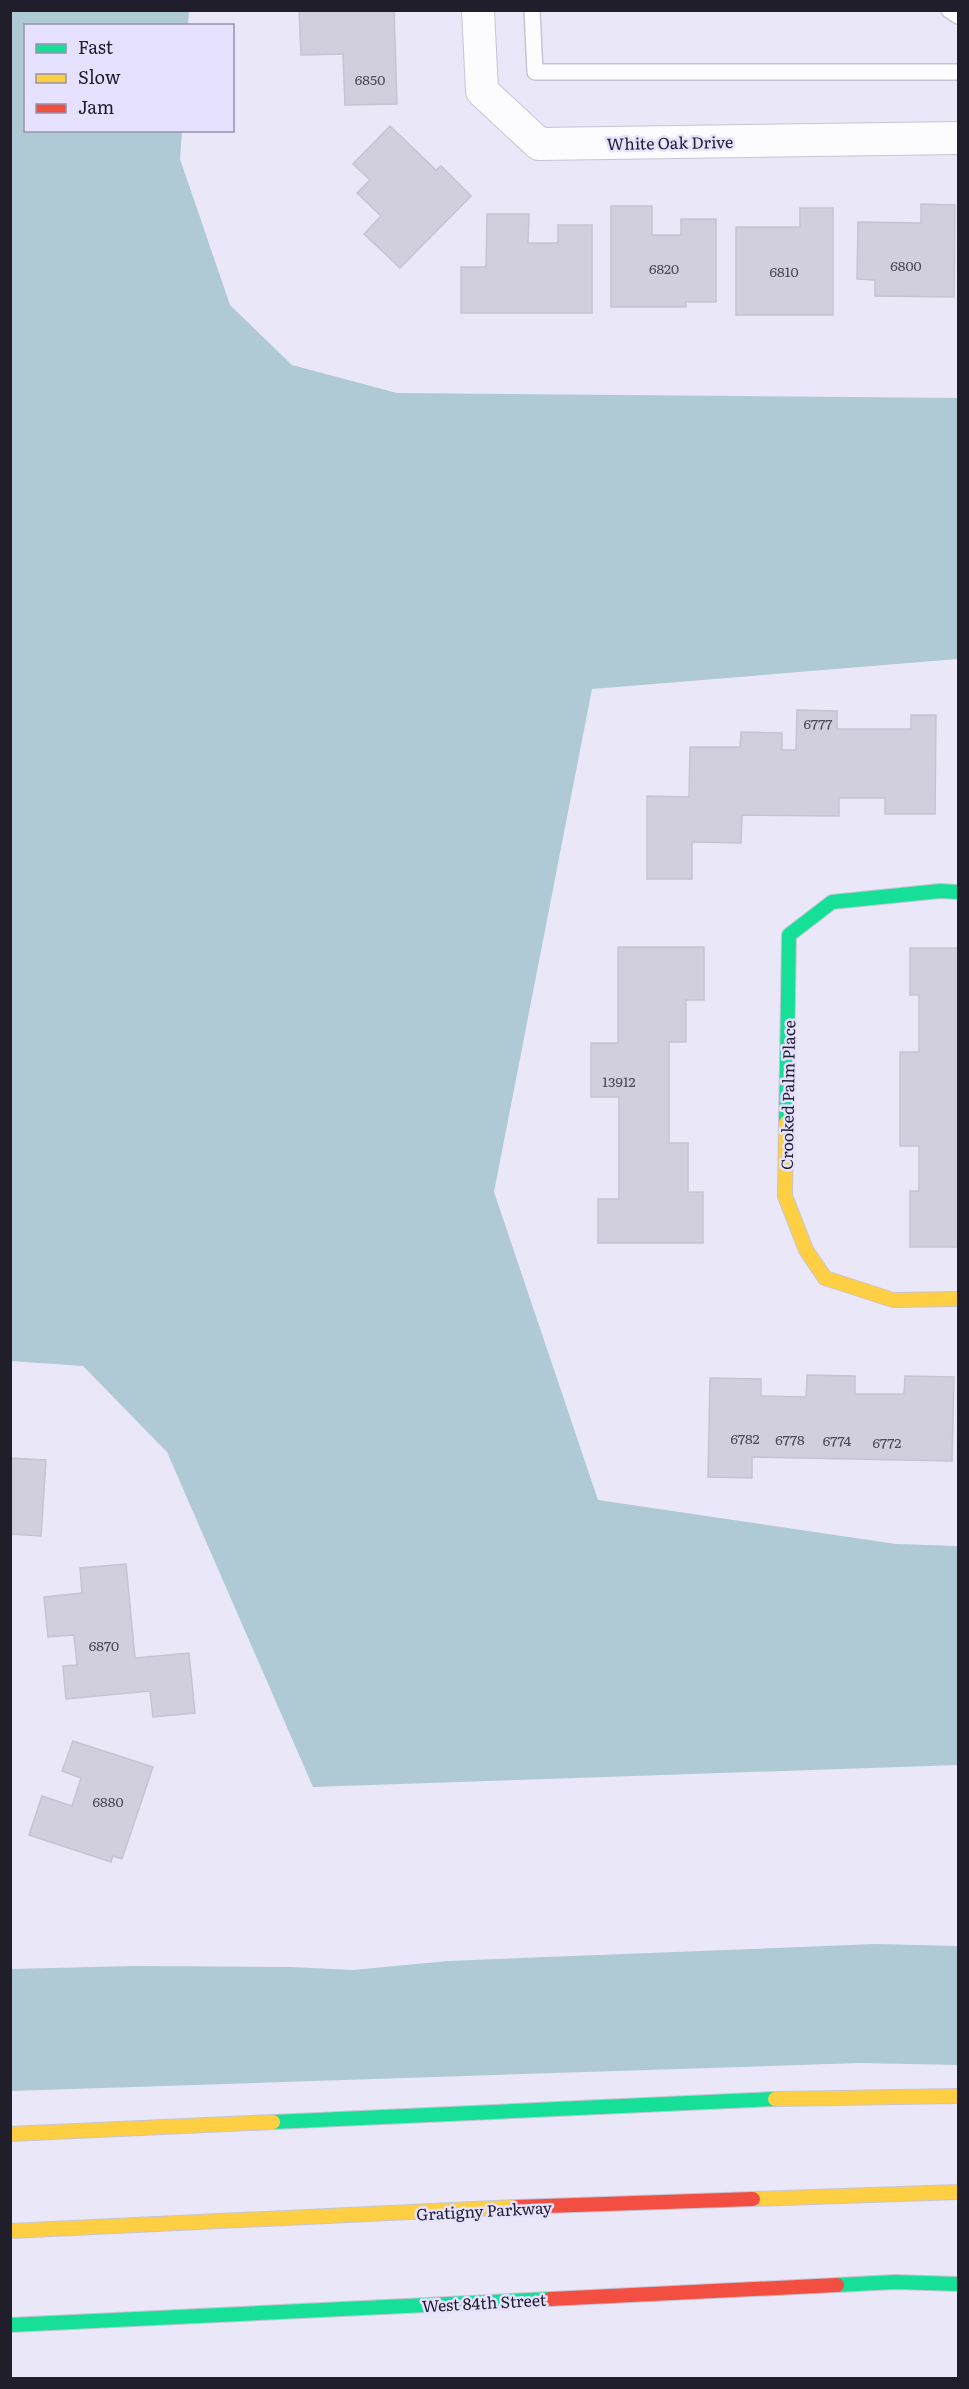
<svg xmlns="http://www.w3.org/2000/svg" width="969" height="2389" font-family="Literata,serif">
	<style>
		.water { fill: #afcad5 }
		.building { fill: #d1cfdd; stroke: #c6c4d2; stroke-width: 1.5 }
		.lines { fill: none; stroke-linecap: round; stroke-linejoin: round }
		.lane-casing { stroke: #c7c5d3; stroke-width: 18 }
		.street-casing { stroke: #c7c5d3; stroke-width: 34 }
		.fast-casing { stroke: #c7c5d3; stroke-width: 16 }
		.slow-casing { stroke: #c7c5d3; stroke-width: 16 }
		.jam-casing { stroke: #c7c5d3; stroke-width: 16 }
		.lane { stroke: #fcfbfe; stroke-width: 15 }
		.street { stroke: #fcfbfe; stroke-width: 32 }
		.fast { stroke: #16e098; stroke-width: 14 }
		.slow { stroke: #ffcf43; stroke-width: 14 }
		.jam { stroke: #f24e42; stroke-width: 14 }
		.labels { text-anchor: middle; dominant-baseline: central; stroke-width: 5; stroke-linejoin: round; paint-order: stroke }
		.number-label { font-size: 14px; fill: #4d4b58 }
		.street-label { font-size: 16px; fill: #201e2b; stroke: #e5e1fe }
	</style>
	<rect width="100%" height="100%" fill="#eae7f8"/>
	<path class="water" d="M10 11H189L188 25 26 26V130L182 131 180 159 230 305 292 365 397 393 958 398V659L592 689 494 1192 598 1500 896 1544 958 1546V1765L313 1787 167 1452 83 1366 11 1361Z
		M876 1944 958 1946V2065L859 2063 11 2091V1969L133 1966 291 1967 353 1970 448 1961Z"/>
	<path class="building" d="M299 10H394L397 104 345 105 343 54 301 55Z
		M390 126 436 170 441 166 471 196 400 268 364 234 381 216 357 193 370 180 353 164Z
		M921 204 955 205 954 297 875 296V280L857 279 858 222 921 223Z
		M611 206H652V235H681V219H716V302H686V307H611Z
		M800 208H833V315H736V227H800Z
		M487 214H529L528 243H558V225H592V313H461V267H486Z
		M797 710 837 711V729H911V715H936L935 814H885V798H839V816L742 815 741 843 692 842V879H647V796L689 797 690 747H740L741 732 782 733V750H796Z
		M618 947H704V1000H686V1042H669V1143H688V1192H703V1243H598V1199H619V1097H591V1043H618Z
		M910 948H958V1247H910V1191H919V1146H900V1052H919V995H910Z
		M807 1375 855 1376V1394H904L905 1376 954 1377 952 1461 752 1457V1478L708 1477 710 1378 761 1379V1396L806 1397Z
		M10 1458 46 1460 41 1536 10 1534Z
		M126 1564 135 1658 189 1653 195 1713 153 1717 150 1691 66 1699 63 1666 77 1665 74 1635 48 1637 44 1597 82 1593 80 1568Z
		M73 1741 153 1767 122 1859 113 1856 111 1862 29 1835 42 1796 72 1806 81 1778 62 1771Z"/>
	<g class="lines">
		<g class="lane-casing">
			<path id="lane" d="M532 10 535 72H958
				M949 10 958 16"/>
		</g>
		<g class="street-casing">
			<path id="street" d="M478 10 482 91 539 144 958 138"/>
		</g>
		<g class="fast-casing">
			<path id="fast" d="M786 1123 789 935 832 902 940 891 958 892
				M273 2122 775 2099
				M837 2285 895 2282 958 2284
				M10 2325 550 2299"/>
		</g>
		<g class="slow-casing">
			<path id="slow" d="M786 1123 785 1196 806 1250 825 1278 893 1300 958 1299
				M775 2099 958 2096
				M10 2134 273 2122
				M753 2199 958 2192
				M10 2231 516 2207"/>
		</g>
		<g class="jam-casing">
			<path id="jam" d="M516 2207 753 2199
				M550 2299 837 2285"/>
		</g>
		<use href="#lane" class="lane"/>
		<use href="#street" class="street"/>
		<use href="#fast" class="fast"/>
		<use href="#slow" class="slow"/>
		<use href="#jam" class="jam"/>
	</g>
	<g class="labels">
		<g class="number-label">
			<text x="370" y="79">6850</text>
			<text x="906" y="265">6800</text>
			<text x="664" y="268">6820</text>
			<text x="784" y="271">6810</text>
			<text x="818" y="723">6777</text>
			<text x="619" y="1081">13912</text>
			<text x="745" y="1438">6782</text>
			<text x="790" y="1439">6778</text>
			<text x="837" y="1440">6774</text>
			<text x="887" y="1442">6772</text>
			<text x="104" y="1645">6870</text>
			<text x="108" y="1801">6880</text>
		</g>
		<g class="street-label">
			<text transform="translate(670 142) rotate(-1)">White Oak Drive</text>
			<text transform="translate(787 1095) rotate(-89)">Crooked Palm Place</text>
			<text transform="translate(484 2210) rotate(-3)">Gratigny Parkway</text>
			<text transform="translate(484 2302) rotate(-3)">West 84th Street</text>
		</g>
	</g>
	<rect width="969" height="2389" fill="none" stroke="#201e2b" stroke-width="24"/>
	<rect x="24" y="24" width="210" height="108" fill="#e5e1fe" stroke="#9693aa" stroke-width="1.5"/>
	<rect x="36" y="44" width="30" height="9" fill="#16e098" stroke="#9693aa" stroke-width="1.5"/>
	<text x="78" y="54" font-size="18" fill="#201e2b">Fast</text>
	<rect x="36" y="74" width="30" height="9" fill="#ffcf43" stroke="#9693aa" stroke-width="1.5"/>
	<text x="78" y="84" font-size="18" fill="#201e2b">Slow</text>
	<rect x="36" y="104" width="30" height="9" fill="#f24e42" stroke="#9693aa" stroke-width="1.5"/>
	<text x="78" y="114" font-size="18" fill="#201e2b">Jam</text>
</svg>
